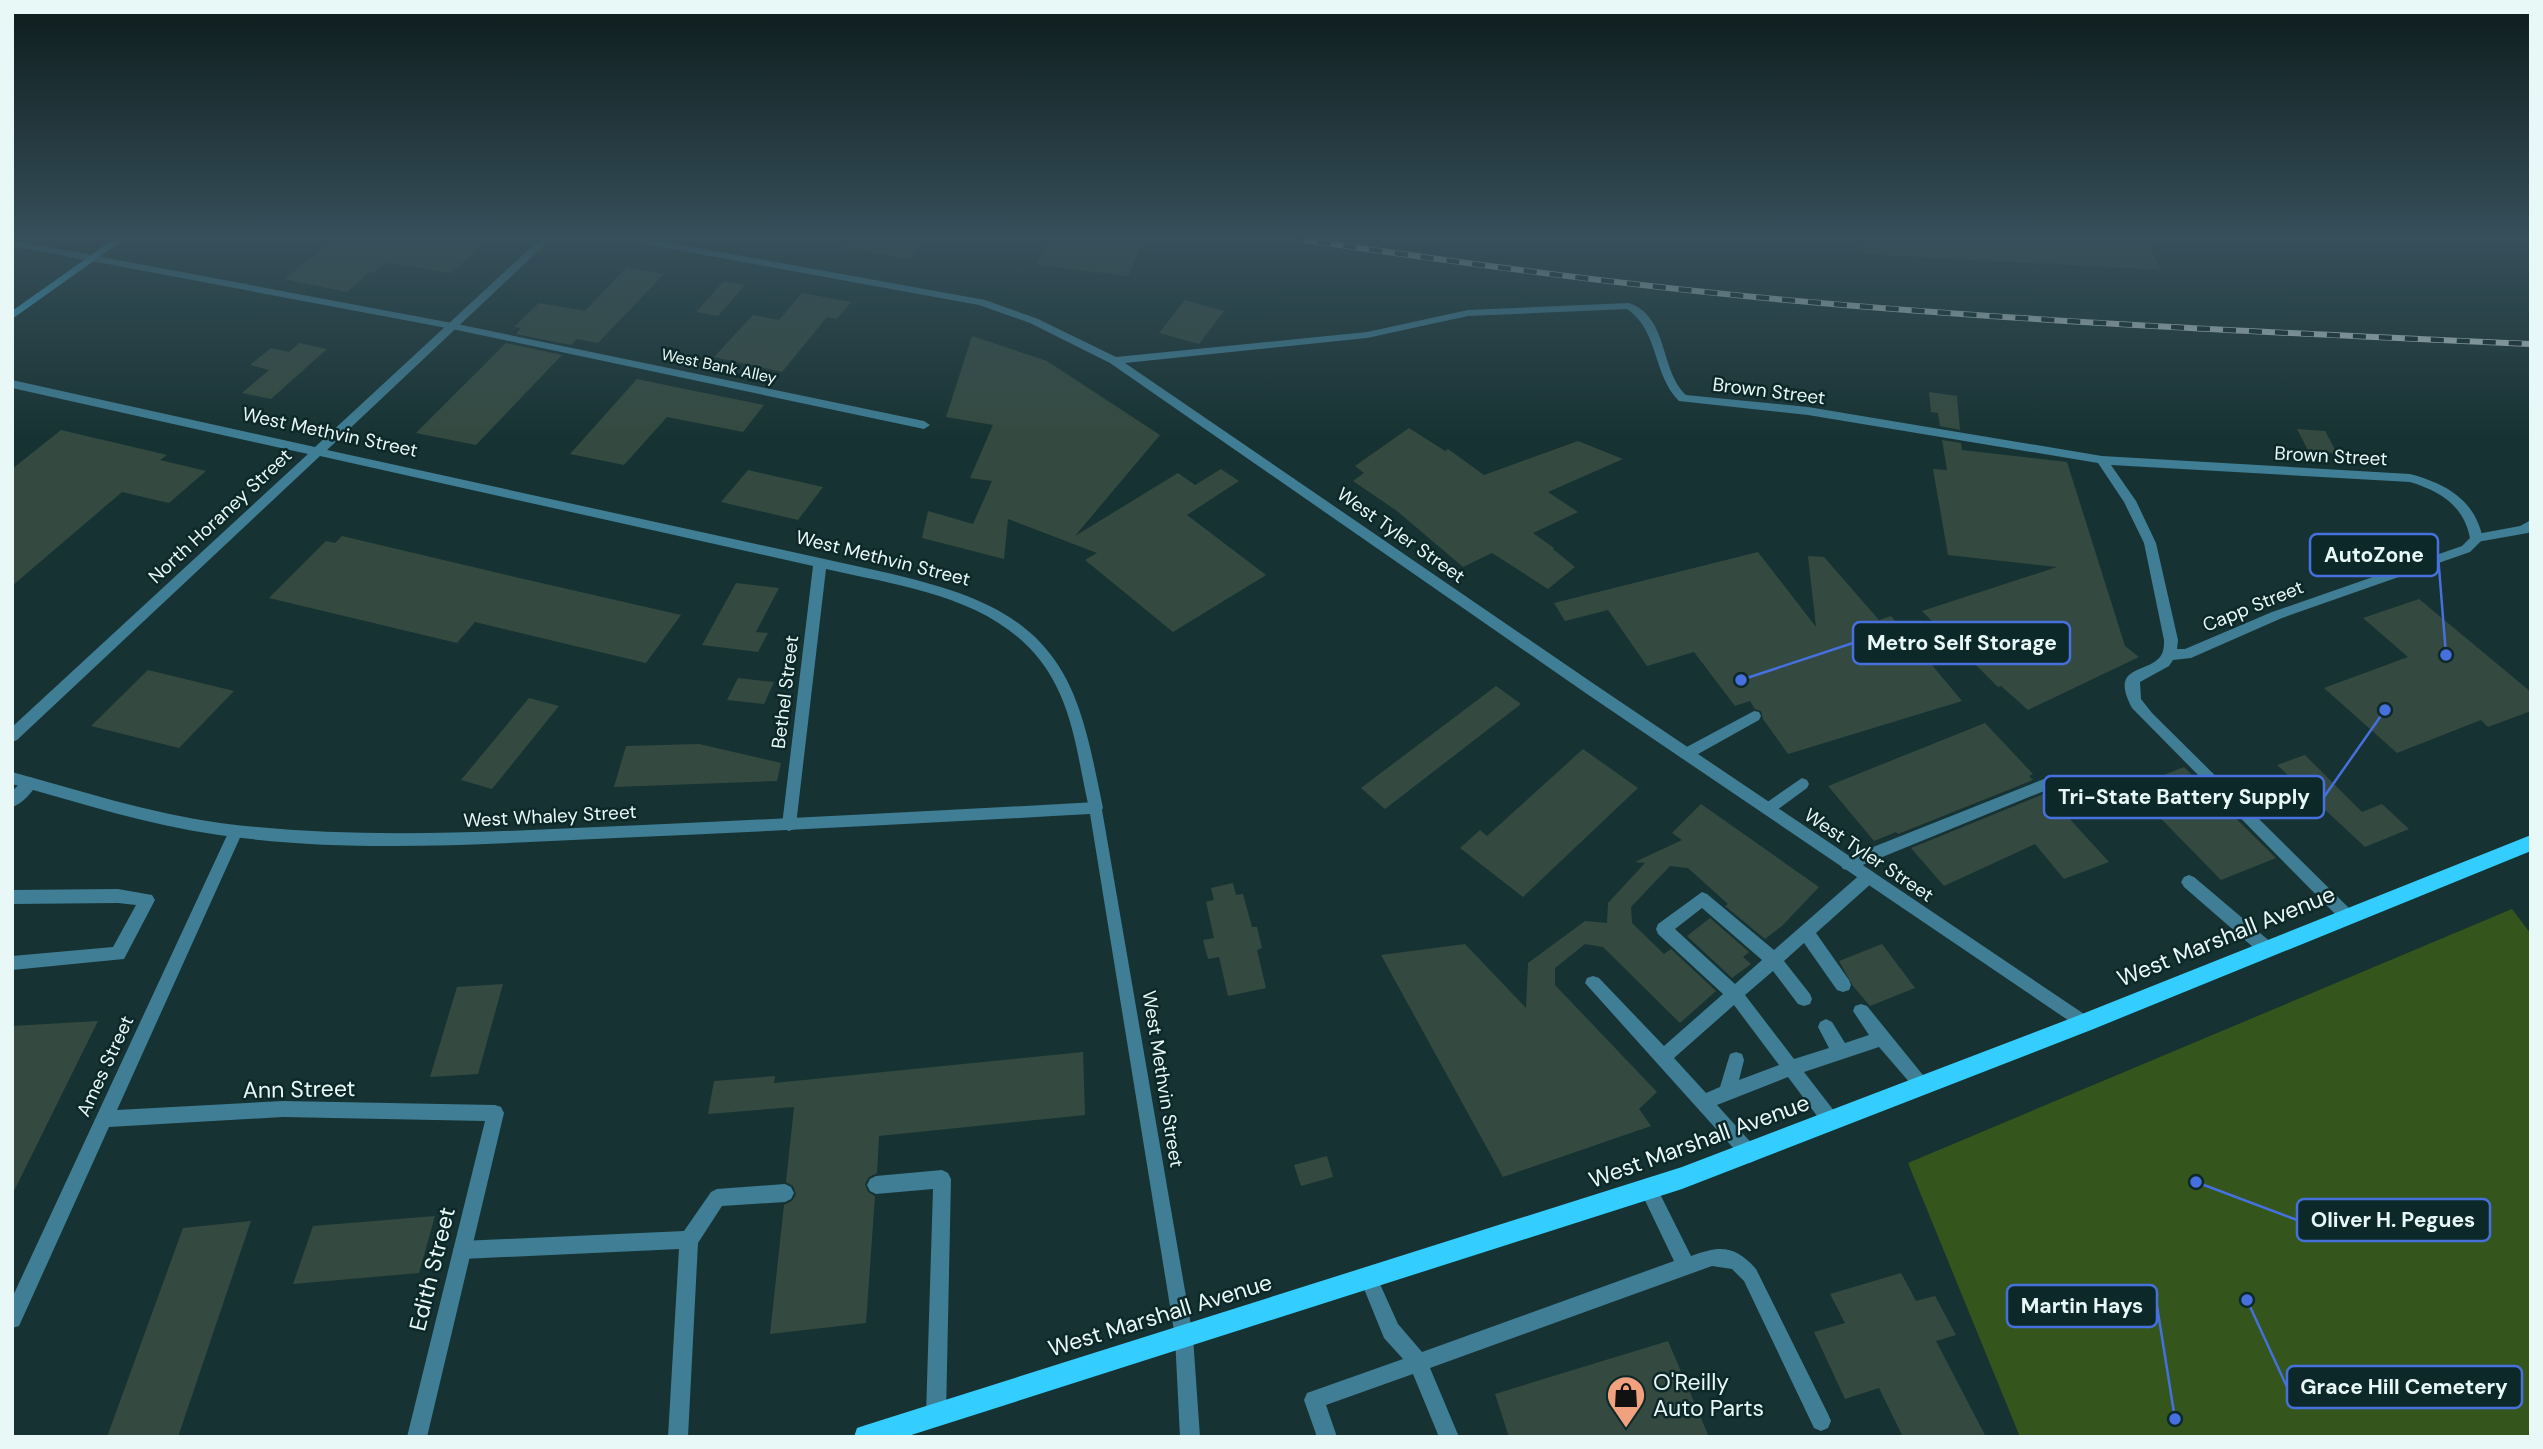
<svg xmlns="http://www.w3.org/2000/svg" width="2543" height="1449" font-family="'DM Sans',sans-serif">
	<style>
		.green { fill: #34561c }
		.building { fill: #344a40 }
		.lines { fill: none; stroke-linecap: round; stroke-linejoin: round }
		.service { fill: #3f7e95; fill-rule: evenodd }
		.minor { fill: #3f7e95; fill-rule: evenodd }
		.tertiary { fill: #3f7e95; fill-rule: evenodd }
		.secondary { fill: #3dabd1; fill-rule: evenodd }
		.primary { fill: #33ceff; fill-rule: evenodd }
		.rail-casing { stroke: #c1d3d2; stroke-width: 6 }
		.rail { stroke: #0d2828; stroke-width: 4.5; stroke-dasharray: 13; stroke-linecap: butt }
		.labels { text-anchor: middle; dominant-baseline: central; stroke-width: 5; stroke-linejoin: round; paint-order: stroke }
		.far-street-label { font-size: 16px; fill: #e8f8f7; stroke: #0d2828 }
		.street-label { font-size: 19px; fill: #e8f8f7; stroke: #0d2828 }
		.near-street-label { font-size: 23px; fill: #e8f8f7; stroke: #0d2828 }
		.near-poi-label { font-size: 23px; fill: #e8f8f7; stroke: #0d2828; text-anchor: start }
		.leader { fill: none; stroke: #4670de; stroke-width: 2.5 }
		.callout-dot { fill: #4670de; stroke: #0d2828; stroke-width: 2.5 }
		.callout { fill: #0d2828; stroke: #4670de; stroke-width: 2.5 }
		.callout-label { font-size: 21px; text-anchor: middle; font-weight: bold; fill: #e8f8f7 }
	</style>
	<rect width="100%" height="100%" fill="#173232"/>
	<path class="green" d="M2512 909 2531 934V1437H2020L1908 1163Z"/>
	<path class="building" d="M336 238H491L451 273 385 263 373 273 369 272 347 292 284 279Z
		M847 238H925L909 259 846 248Z
		M1051 238H1145L1128 276 1036 265Z
		M1863 238H2145L2161 270 1863 254Z
		M627 267 664 274 598 343 577 339 571 345 516 334 521 328 514 327 539 303 585 311Z
		M724 281 745 285 718 316 696 312Z
		M802 293 851 302 837 319 827 317 782 372 714 357 753 315 779 320Z
		M1185 300 1224 311 1199 344 1159 333Z
		M972 336 1047 361 1160 435 1075 536 1178 473 1195 485 1221 469 1239 481 1187 515 1266 575 1173 632 1085 560 1097 553 1008 519 1004 559 922 538 928 511 973 524 992 481 970 478 993 425 946 417Z
		M299 343 327 349 271 399 242 393 269 370 250 365 271 348 289 352Z
		M506 343 562 355 476 445 416 433Z
		M637 379 690 390 764 405 743 432 667 417 624 465 570 454Z
		M1929 392 1957 396 1960 430 1940 426 1938 413 1931 412Z
		M1409 428 1445 451 1448 449 1484 475 1578 441 1623 459 1548 492 1578 512 1533 533 1554 548 1553 549 1575 567 1548 589 1492 553 1463 567 1397 511 1353 481 1364 473 1355 466Z
		M2297 429 2325 431 2337 453 2309 452Z
		M61 430 167 455 160 460 206 471 169 503 122 492 12 586V469Z
		M1942 440 1961 443 1962 450 2067 462 2125 646 2139 657 2028 710 2001 686 1998 687 1922 611 2057 567 1948 555 1933 469 1947 470Z
		M748 470 823 487 798 520 721 502Z
		M342 536 515 577 681 615 646 663 475 622 457 643 269 598 326 541 335 543Z
		M1758 552 1816 627 1808 556 1824 557 1879 620 1891 616 1962 701 1788 754 1763 719 1761 711 1755 709 1750 701 1735 706 1694 652 1647 666 1608 610 1565 621 1554 603Z
		M736 583 779 588 756 632 768 633 758 652 702 645Z
		M2419 599 2531 692V711L2488 727 2481 720 2397 753 2324 688 2408 657 2363 618Z
		M148 670 234 691 179 748 91 726Z
		M738 678 774 682 764 704 727 700Z
		M1496 686 1521 704 1385 809 1361 788Z
		M529 698 559 706 492 789 461 780Z
		M1985 723 2033 774 2029 776 2033 780 1898 834 1896 832 1874 841 1828 786Z
		M699 744 781 763 777 781 614 787 626 746Z
		M1583 749 1638 788 1523 897 1460 848 1480 830 1487 836Z
		M2305 755 2362 812 2382 804 2409 829 2365 847 2277 765Z
		M2184 767 2276 858 2221 880 2131 788Z
		M2046 793 2109 862 2064 879 2035 844 1944 886 1911 848Z
		M1701 804 1819 887 1782 926 1765 939 1725 906 1728 904 1688 868 1670 866 1631 907 1632 923 1664 954 1671 949 1716 991 1680 1023 1603 947 1585 944 1555 968V985L1657 1092 1639 1109 1651 1126 1503 1177 1381 955 1465 944 1526 1008 1528 963 1585 921 1607 923 1608 903 1645 863 1635 862 1682 840 1672 833Z
		M1233 883 1236 895 1243 894 1252 927H1257L1262 948 1257 950 1266 988 1228 996 1219 957 1208 959 1203 940 1214 938 1206 902 1214 900 1211 888Z
		M1710 918 1749 952 1743 957 1751 964 1732 978 1687 936Z
		M1882 944 1915 988 1870 1006 1853 986 1839 961Z
		M503 984 478 1074 430 1077 457 987Z
		M98 1021 12 1195V1026Z
		M1083 1052 1085 1115 879 1136 877 1173 869 1177 865 1184 868 1192 875 1196 866 1323 770 1334 784 1205 792 1201 796 1194 793 1186 786 1182 794 1107 708 1114 714 1081 775 1076 774 1083Z
		M1327 1156 1333 1177 1301 1186 1294 1165Z
		M435 1216 419 1273 293 1284 313 1226Z
		M251 1221 178 1437H107L183 1228Z
		M1901 1273 1916 1301 1935 1296 1956 1335 1936 1341 1986 1437H1903L1879 1388 1845 1399 1814 1332 1845 1323 1830 1294Z
		M1668 1341 1709 1437H1509L1495 1394Z"/>
	<g class="lines">
		<path class="service" d="M12 240 452 323 924 421 930 425 924 429 452 329 12 246Z
			M2531 520V531L2528 533 2477 542 2471 538 2477 534 2520 526Z
			M1754 711 1759 712 1761 716 1759 720 1691 758H1681L1679 754 1681 750Z
			M30 777 35 779 37 783C33 792 22 804 12 807V791L25 779Z
			M1802 778 1807 780 1809 784 1807 788 1773 813 1768 815 1763 813 1761 809 1763 805Z
			M2044 779 2049 781 2051 785 2049 789 1853 869 1848 870 1843 869 1840 864 1843 859Z
			M1868 870 1873 872 1876 877 1873 882 1816 933 1849 980 1851 985 1849 990 1843 992 1837 990 1804 943 1784 961 1810 994 1812 999 1810 1004 1804 1006 1798 1004 1773 971 1745 995 1794 1059 1829 1048 1818 1027 1820 1022 1826 1019 1832 1022 1845 1043 1869 1035 1853 1011 1855 1006 1861 1004 1867 1006 1931 1085 1929 1091 1923 1093 1917 1091 1879 1047 1804 1072 1838 1116 1841 1122 1838 1128 1832 1130 1826 1128 1788 1077 1717 1105 1756 1148 1759 1154 1756 1160 1750 1163 1744 1160 1585 983 1587 978 1593 976 1599 978 1664 1046 1723 994 1658 934 1656 929 1658 924 1702 892 1707 894 1774 950 1863 872ZM1702 908 1762 960 1735 984 1675 929ZM1734 1005 1779 1065 1739 1080 1744 1060 1742 1054 1736 1052 1730 1054 1720 1087 1706 1093 1674 1058Z
			M2189 875 2194 877 2273 944 2275 949 2273 954 2267 956 2261 954 2184 887 2181 882 2184 877Z
			M118 889 152 895 155 900 124 959 12 970V956L113 947 136 905 118 903 12 904V890Z
			M942 1170 948 1173 951 1179 946 1415 943 1422 936 1425 929 1422 926 1415 933 1189 876 1194 870 1191 867 1185 870 1179 876 1176Z
			M1649 1181 1655 1184 1691 1256C1720 1245 1735 1245 1756 1269L1828 1414 1831 1421 1828 1428 1821 1431 1814 1428 1744 1281 1732 1269 1712 1266 1430 1368 1459 1437H1439L1413 1374 1326 1405 1337 1437H1317L1304 1400 1307 1393 1403 1359 1384 1338 1360 1279 1363 1273 1369 1270 1375 1273 1398 1324 1422 1352 1674 1261 1640 1190 1643 1184Z
			M785 1184 791 1187 794 1193 791 1199 785 1202 722 1206 698 1243 688 1437H668L679 1249 462 1259 456 1256 453 1250 456 1244 462 1241 684 1231 711 1192 717 1189Z"/>
		<path class="minor" d="M541 238H552L327 450 888 573C975 594 1048 616 1079 709 1090 741 1096 775 1103 808L1101 812 1096 814 1091 812 1089 808C1080 770 1076 730 1060 694 1019 600 914 589 826 569L796 825 794 829 789 831 784 829 782 825 813 566 320 456 17 740 12 742V727L308 454 12 388V380L315 447Z
			M623 238H643L985 300 1038 319 1116 357 1367 332 1468 310 1629 303C1669 317 1659 369 1686 395L1808 407 2102 456 2410 474C2447 484 2475 500 2483 539L2470 552 2282 618 2191 658 2173 660 2169 666 2140 682 2141 699 2152 713 2353 912 2356 917 2353 922 2348 924 2343 922 2132 708C2109 665 2146 674 2160 657 2164 652 2164 646 2164 640L2144 543 2124 502 2098 463 1808 415 1679 401C1652 374 1659 330 1627 309L1468 316 1367 338 1125 363 1597 686 2090 1018 2092 1023 2090 1028 2084 1031 1587 694 1110 363 1030 323 979 305 628 241ZM2111 465 2410 482C2440 491 2464 506 2470 538L2462 546 2272 612 2185 649H2177L2178 640 2156 543 2136 501Z
			M236 825 241 827 243 831 117 1110 283 1101 495 1105 501 1107 504 1113 427 1437H407L485 1121 283 1117 109 1127 19 1326 12 1328V1298L229 831 231 827Z"/>
		<path class="tertiary" d="M12 772C81 791 149 813 220 823 352 840 487 832 620 826 778 819 937 811 1096 802L1101 804 1193 1337 1200 1437H1180L1175 1337 1090 814C932 823 774 831 616 838 484 844 350 854 219 835 148 825 80 803 12 784Z"/>
		<path class="secondary" d="M115 238H126L12 319V311Z"/>
		<path class="primary" d="M2531 835V851L2091 1030 1682 1189 905 1437H854L857 1428 866 1425 1682 1167 2077 1016Z"/>
		<g class="rail-casing">
			<path id="rail" d="M1292 238C1453 262 1614 284 1776 299 2027 322 2279 333 2531 344"/>
		</g>
		<use href="#rail" class="rail"/>
	</g>
	<linearGradient id="sky" x2="0" y2="1"><stop stop-color="#0d1c1c"/><stop offset="0.54" stop-color="#364f5a"/><stop offset="1" stop-color="#364f5a" stop-opacity="0"/></linearGradient>
	<rect width="2543" height="440" fill="url(#sky)"/>
	<defs>
		<g id="shop-pin" transform="scale(2.0125)"><path d="M0 17L-7.5 6A9.5 9.5 0 1 1 7.5 6Z" fill="#f2a17e" stroke="#0d2828"/><path d="M-5-2.5h2.3a2.7 3.5 0 0 1 5.4 0H5L5.5 6h-11ZM-1.5-2.5h3a1.5 2.3 0 0 0-3 0Z" fill="#111"/></g>
	</defs>
	<g fill-rule="evenodd">
		<use href="#shop-pin" x="1626" y="1395"/>
	</g>
	<g class="labels">
		<g class="far-street-label">
			<text transform="translate(719 366) rotate(12)">West Bank Alley</text>
		</g>
		<g class="street-label">
			<text transform="translate(1769 391) rotate(7)">Brown Street</text>
			<text transform="translate(330 432) rotate(12)">West Methvin Street</text>
			<text transform="translate(2331 456) rotate(3)">Brown Street</text>
			<text transform="translate(220 516) rotate(-43)">North Horaney Street</text>
			<text transform="translate(1401 535) rotate(35)">West Tyler Street</text>
			<text transform="translate(883 558) rotate(14)">West Methvin Street</text>
			<text transform="translate(2253 606) rotate(-22)">Capp Street</text>
			<text transform="translate(785 692) rotate(-83)">Bethel Street</text>
			<text transform="translate(550 816) rotate(-3)">West Whaley Street</text>
			<text transform="translate(1869 855) rotate(34)">West Tyler Street</text>
			<text transform="translate(105 1066) rotate(-65)">Ames Street</text>
			<text transform="translate(1163 1079) rotate(81)">West Methvin Street</text>
		</g>
		<g class="near-street-label">
			<text transform="translate(2226 936) rotate(-22)">West Marshall Avenue</text>
			<text transform="translate(299 1089) rotate(-1)">Ann Street</text>
			<text transform="translate(1699 1141) rotate(-20)">West Marshall Avenue</text>
			<text transform="translate(432 1269) rotate(-76)">Edith Street</text>
			<text transform="translate(1160 1315) rotate(-17)">West Marshall Avenue</text>
		</g>
		<g class="near-poi-label">
			<text x="1653" y="1382">O'Reilly<tspan x="1653" dy="26">Auto Parts</tspan></text>
		</g>
	</g>
	<path class="leader" d="M2446 655L2438 555M1741 680L1853 643M2385 710L2324 797M2196 1182L2297 1220M2175 1419L2157 1306M2247 1300L2287 1387"/>
	<g class="callout-dot">
		<circle cx="2446" cy="655" r="7"/>
		<circle cx="1741" cy="680" r="7"/>
		<circle cx="2385" cy="710" r="7"/>
		<circle cx="2196" cy="1182" r="7"/>
		<circle cx="2175" cy="1419" r="7"/>
		<circle cx="2247" cy="1300" r="7"/>
	</g>
	<g class="callout">
		<rect x="2310" y="534" width="128" height="42" rx="7"/>
		<rect x="1853" y="622" width="217" height="42" rx="7"/>
		<rect x="2044" y="776" width="280" height="42" rx="7"/>
		<rect x="2297" y="1199" width="193" height="42" rx="7"/>
		<rect x="2007" y="1285" width="150" height="42" rx="7"/>
		<rect x="2287" y="1366" width="235" height="42" rx="7"/>
	</g>
	<g class="callout-label">
		<text x="2374" y="562">AutoZone</text>
		<text x="1962" y="650">Metro Self Storage</text>
		<text x="2184" y="804">Tri-State Battery Supply</text>
		<text x="2393" y="1227">Oliver H. Pegues</text>
		<text x="2082" y="1313">Martin Hays</text>
		<text x="2404" y="1394">Grace Hill Cemetery</text>
	</g>
	<rect width="2543" height="1449" fill="none" stroke="#e8f8f7" stroke-width="28"/>
</svg>
